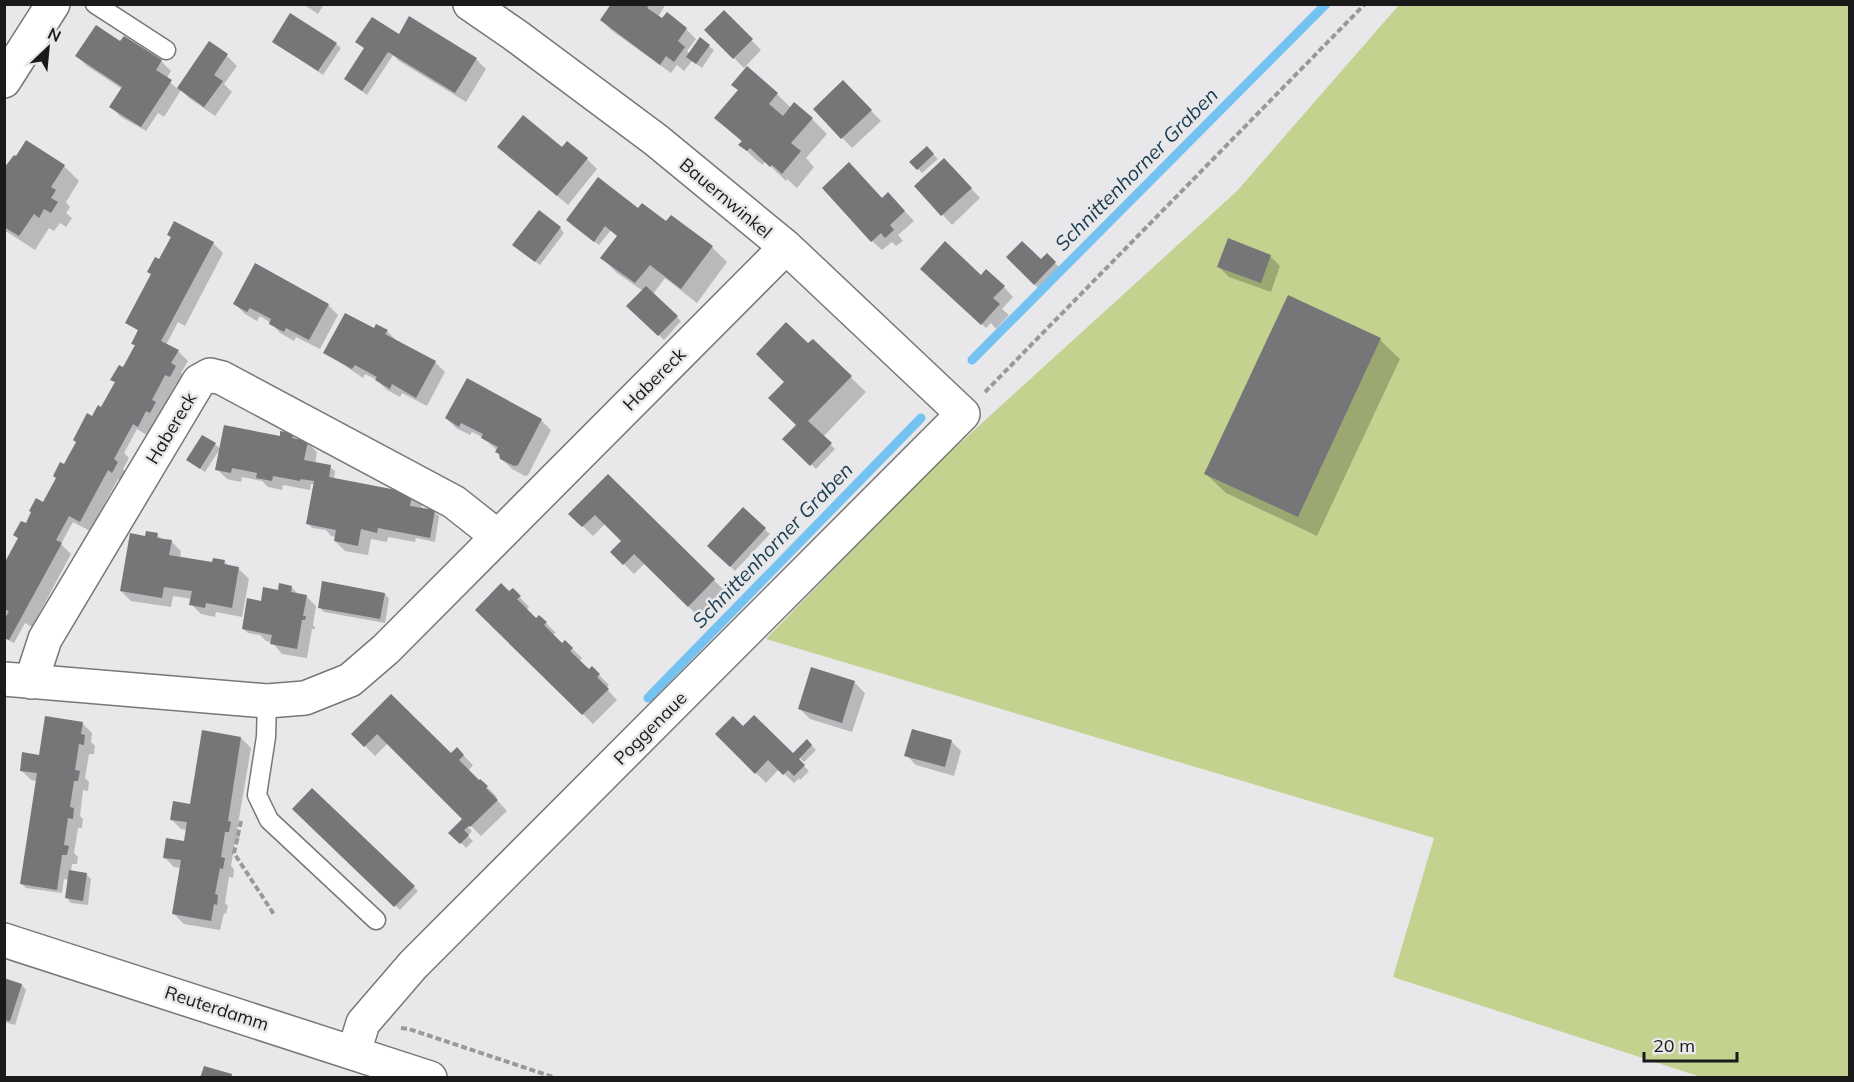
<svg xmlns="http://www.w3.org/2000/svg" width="1854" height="1082" font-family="Mulish,sans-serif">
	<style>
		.green { fill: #c4d28f }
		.shadow { fill: #0003 }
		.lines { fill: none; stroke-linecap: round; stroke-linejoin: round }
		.stream { stroke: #74c2f1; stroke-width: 9 }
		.building { fill: #767679 }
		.lane-casing { stroke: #77777a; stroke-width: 21 }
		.street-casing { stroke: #77777a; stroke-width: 36 }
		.secondary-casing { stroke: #77777a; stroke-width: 36 }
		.path { stroke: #99999b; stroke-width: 4; stroke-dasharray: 6 3; stroke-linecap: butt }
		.lane { stroke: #fff; stroke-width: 18 }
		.street { stroke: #fff; stroke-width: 33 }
		.secondary { stroke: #fff; stroke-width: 33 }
		.labels { text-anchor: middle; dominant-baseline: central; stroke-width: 5; stroke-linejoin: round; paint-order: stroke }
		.street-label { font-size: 18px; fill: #1a1a1b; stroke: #e8e8eb }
		.water-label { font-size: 20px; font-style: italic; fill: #1b3d51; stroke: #e8e8eb }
	</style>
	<rect width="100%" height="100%" fill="#e8e8eb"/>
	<path class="green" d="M1399 5H1849V1077H1701L1393 977 1434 838 766 639 928 472 1237 191Z"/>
	<path class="shadow" d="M303 4H324L318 14Z
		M613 4H666L658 17 686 29 696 39 687 51 690 54 700 39 714 50 702 68 692 61 684 71 677 65 671 73 611 30 602 20Z
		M724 12 761 50 744 68 706 30Z
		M399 36 476 59 486 69 466 102 399 61 393 55 367 95 346 79 365 49 357 42Z
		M274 42 336 44 341 48 323 75Z
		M210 43 227 56 237 66 224 84 232 92 215 116 189 98 181 90 164 117 158 113 146 131 121 117 111 107 122 89 87 66 77 56 126 47 161 61 171 71 166 79 178 89Z
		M843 82 881 121 852 148 815 109Z
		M777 94 791 108 812 119 827 134 806 158 814 167 797 188 787 179 786 181 765 161 763 165 755 159 740 144 742 142 716 118Z
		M27 142 64 166 79 181 66 202 70 207 66 213 72 218 66 227 60 223 54 231 49 228 35 250 4 230V171L17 158Z
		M499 147 587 159 597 169 568 205Z
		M927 148 938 159 922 173 912 162Z
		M954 170 980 198 952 225 916 186Z
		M882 200 898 204 914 221 898 235 903 241 896 246 892 242 882 250 872 241Z
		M639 210 666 224 671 217 712 247 727 262 697 303 665 278 653 294 681 321 664 340 629 306 643 291 617 273 602 258 619 236 611 230 599 245 572 225Z
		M560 228 564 233 540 265 519 250Z
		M168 235 213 243 223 253 185 326 178 322 166 345 178 351 188 361 181 373 185 377 181 386 176 384 162 410 165 413 148 436 137 429 124 453 129 458 123 469 127 473 123 481 118 479 90 531 73 522 61 544 71 554 32 627 25 623 14 643 4 638V623L9 615 4 612V561L7 562 32 528 92 418 102 409 116 383 112 380 124 369 136 346 133 344 140 332 127 323 172 238Z
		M1047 255 1060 268 1039 289 1008 257 1041 261Z
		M1270 256 1280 266 1271 292 1229 277 1219 267Z
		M256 265 328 305 338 315 320 349 296 337 294 341 280 333 271 323 260 316 257 321 245 314 235 304Z
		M981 277 1004 287 1013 297 1002 309 1009 315 996 329 991 323 986 328 932 278Z
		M374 330 387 331 397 341 435 362 445 372 427 406 402 393 400 397 387 390 377 380 365 374 363 378 325 352Z
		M1380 340 1400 359 1317 536 1226 493 1206 474Z
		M813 341 866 392 823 437 835 449 816 469 784 439 797 425 786 382 808 345Z
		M446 418 541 420 551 430 528 475 525 476 512 469 501 458 498 451 482 437 472 432 470 435 456 428Z
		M292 435 297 440 307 442 317 452 315 464 330 467 335 471 334 479 412 494 422 504 421 509 434 512 439 516 435 542 416 538 415 542 388 537 387 542 371 539 368 555 345 551 335 541 336 537 331 536 326 530 312 528 308 523 315 484H311L310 490 283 485 282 490 268 487 262 481 242 477 241 482 227 479 217 469 281 437Z
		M215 444 220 449 205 472 188 460Z
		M608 476 724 590 698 616 645 563 634 574 622 562 623 541 605 524 593 536 570 514Z
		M743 510 770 534 735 571 709 546Z
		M157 535 163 540 171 541 181 551 180 558 213 564 224 561 229 567 238 568 249 579 242 617 216 612 215 617 201 614 191 604 192 599 173 596 171 607 131 601 121 591 146 537Z
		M291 587 299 595 306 596 316 606 313 625 315 628V629H312L307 658 282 654 272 642 266 641 259 634V635L248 633 243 629 262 602 279 591Z
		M513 590 529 607 526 610 536 620 546 623 556 633 552 635 562 645 565 642 582 658 579 662 589 671 592 668 609 685 606 688 617 700 593 724 477 610 509 593Z
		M385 594 389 599 385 623 324 612 319 607Z
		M812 669 855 683 865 693 852 732 810 719 800 709Z
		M391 696 452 755 457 749 473 765 468 771 479 782 480 780 497 797 495 798 507 811 481 836 388 743 375 756 353 734Z
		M754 717 809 771 800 780 799 778 794 783 779 769 766 783 737 754 743 728Z
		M82 723 92 733 91 742 95 746 94 754H89L85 778 89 782 88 791 83 790 80 816 83 819 82 828H78L74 853 78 857 77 864H72L71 872 87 875 91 879 88 905 71 903 67 898 69 880 64 879 62 893 26 888 21 883 37 781 31 780 21 770 41 757Z
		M241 738 251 748 237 830 240 833 239 842 235 841 231 866 234 869 233 878 229 877 225 903 228 906 226 914 224 913 220 930 184 924 174 914 181 868 174 867 164 857 186 843 187 830 181 829 171 819 192 806Z
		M807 741 816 750 804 762 795 753Z
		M951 741 961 751 954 776 916 765 906 755Z
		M312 790 418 891 400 910 294 809Z
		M462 821 472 831 468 836 473 841 466 848 451 832Z
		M4 979 22 985 26 990 15 1025 4 1022Z"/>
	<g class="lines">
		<path class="stream" d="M972 360 1326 4
			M648 698 921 418"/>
	</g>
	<path class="building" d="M611 4H650L647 8 662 18 667 12 687 28 678 41 685 47 674 62 666 56 660 65 600 20Z
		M724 10 753 39 733 59 704 30Z
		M290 13 337 43 318 71 272 42Z
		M409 16 477 58 455 93 388 52 362 91 344 79 364 48 355 42 372 17 399 34Z
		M96 25 120 41 124 36 162 60 156 70 172 80 141 127 109 107 122 87 75 56Z
		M700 37 710 45 696 64 686 57Z
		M209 41 228 54 214 75 223 81 204 107 177 88Z
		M747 66 778 93 769 104 783 116 794 102 813 118 791 143 801 151 782 174 772 165 770 167 750 148 747 151 738 145 742 141 714 118 738 90 731 85Z
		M843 80 872 110 841 139 813 109Z
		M523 115 562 147 567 141 588 158 557 196 497 147Z
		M26 140 65 165 51 187 56 190 51 198 58 202 51 213 44 209 39 218 34 214 19 236 4 227V168L14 155 16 156Z
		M927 146 934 154 917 170 909 162Z
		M944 158 972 188 941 216 914 186Z
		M849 162 882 198 888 192 905 211 890 225 894 230 885 238 881 233 871 242 822 188Z
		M598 177 638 208 642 203 666 221 671 215 713 246 681 289 650 265 635 283 600 258 617 236 605 226 594 242 566 220Z
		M539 210 561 227 535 262 512 245Z
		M174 221 214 242 161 341 179 350 171 363 176 366 170 377 165 375 152 400 156 402 150 413 146 411 138 427 133 424 114 459 118 462 112 473 108 470 80 522 69 516 56 540 62 543 9 640 4 638V619L9 611 4 609V559L6 560 18 538 13 535 21 521 26 523 31 512 29 511 36 498 43 502 56 478 53 476 60 462 64 464 76 442 73 440 87 413 92 416 98 405 101 407 115 382 110 380 119 365 123 367 135 345 131 344 138 330 125 323 151 274 147 272 155 257 159 259 171 237 167 235Z
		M1228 238 1271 255 1261 283 1217 267Z
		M945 241 981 275 986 269 1005 286 993 298 1000 304 981 325 920 269Z
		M1022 241 1041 259 1047 253 1056 262 1034 285 1006 257Z
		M255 263 329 304 309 340 286 328 284 332 269 324 271 319 250 308 247 312 233 304Z
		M646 286 678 316 658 336 626 306Z
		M1288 295 1381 338 1298 517 1204 474Z
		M345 313 374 328 376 324 388 330 385 334 436 361 416 398 392 384 390 389 375 380 377 377 355 365 352 369 323 353Z
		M786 322 808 343 813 339 852 376 808 421 832 443 810 466 782 439 796 425 768 398 784 382 756 354Z
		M467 378 542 419 518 465 514 466 500 459 499 454 495 452 498 447 481 438 483 434 461 423 459 427 445 418Z
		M224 425 280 436V431L293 433 292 438 308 441 304 460 331 465 329 477 412 493 410 506 435 510 430 538 378 528 377 533 361 529 358 546 334 541 336 530 306 524 314 481 301 479 300 481 273 476 272 481 256 478 257 473 232 468 231 473 215 470Z
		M202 435 216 443 200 469 186 460Z
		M608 474 715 579 688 607 634 554 623 565 610 552 621 541 595 515 582 527 568 514Z
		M743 507 766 528 730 567 707 546Z
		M146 531 158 533 157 538 172 540 169 555 212 562 213 558 225 560 224 564 239 567 232 608 206 603 205 608 189 605 192 591 164 587 162 598 120 591 130 533 145 536Z
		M322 581 385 593 380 619 318 608Z
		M279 583 292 586 291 592 307 595 303 616H306L305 620H302L297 649 270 644 272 635 242 629 247 598 261 601 263 587 278 590Z
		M501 583 509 591 513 588 521 596 517 599 536 618 539 615 547 622 544 625 562 643 565 640 573 648 570 651 589 669 592 666 600 674 597 677 609 689 582 715 475 610Z
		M811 667 855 681 842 723 798 709Z
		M391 694 451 753 457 747 464 755 459 760 479 780 480 779 488 786 486 788 498 800 470 827 469 826 464 830 469 835 460 844 448 833 462 819 377 734 364 747 351 734Z
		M754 715 793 753 807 739 812 745 799 759 805 765 794 776 788 770 783 775 768 760 755 774 715 734 733 716 743 726Z
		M45 716 83 722 81 734 85 735 84 745 79 744 75 770 80 771 78 781H74L70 807 74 808 73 819 68 818 64 845 69 846 67 855H62L57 890 20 884 37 773 20 771 22 752 39 755Z
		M912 729 952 740 945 767 904 756Z
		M202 730 241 737 228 821 231 822 229 832H225L221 857 225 858 223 869 220 868 215 894 218 895 217 905 214 904 211 921 172 914 181 860 163 858 166 838 184 841 187 822 170 820 173 801 190 804Z
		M312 788 415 886 394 907 292 809Z
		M69 870 87 873 83 901 65 898Z
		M4 978 22 984 10 1021 4 1020Z
		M204 1066 232 1074 231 1078H200Z"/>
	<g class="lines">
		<g class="lane-casing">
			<path id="lane" d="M95 4 166 50
				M267 701 266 737 257 795 269 820 376 920"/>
		</g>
		<g class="street-casing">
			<path id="street" d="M4 81 53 4
				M4 679 267 701 305 698 350 680 386 649 786 247
				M31 682 45 639 199 381 210 375 222 378 454 502 497 536
				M354 1052 363 1023 413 965 963 414 786 247 656 140 515 35 470 4"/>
		</g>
		<g class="secondary-casing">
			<path id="secondary" d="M4 940 430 1078"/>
		</g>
		<path class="path" d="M985 392 1365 4
			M241 821 234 853 275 916
			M401 1028 409 1029 556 1078"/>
		<use href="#lane" class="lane"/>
		<use href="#street" class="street"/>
		<use href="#secondary" class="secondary"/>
	</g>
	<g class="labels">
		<g class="street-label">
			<text transform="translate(726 198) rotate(40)">Bauernwinkel</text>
			<text transform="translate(654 379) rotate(-45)">Habereck</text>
			<text transform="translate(171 428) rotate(-59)">Habereck</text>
			<text transform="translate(650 728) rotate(-45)">Poggenaue</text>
			<text transform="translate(217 1008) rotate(18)">Reuterdamm</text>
		</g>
		<g class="water-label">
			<text transform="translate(1136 169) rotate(-45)">Schnittenhorner Graben</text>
			<text transform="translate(772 545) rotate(-46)">Schnittenhorner Graben</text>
		</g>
	</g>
	<rect width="1854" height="1082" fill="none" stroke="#1a1a1b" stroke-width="12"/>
	<g transform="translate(48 48) rotate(26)" stroke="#e8e8eb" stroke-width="4.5" paint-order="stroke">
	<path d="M0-4.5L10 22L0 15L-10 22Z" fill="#1a1a1b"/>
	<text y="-9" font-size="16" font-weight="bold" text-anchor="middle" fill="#1a1a1b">N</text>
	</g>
	<path d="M1644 1052v9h93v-9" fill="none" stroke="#1a1a1b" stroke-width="3"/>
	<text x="1653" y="1052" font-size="18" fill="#1a1a1b" stroke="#e8e8eb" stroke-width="4.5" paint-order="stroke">20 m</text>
</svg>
